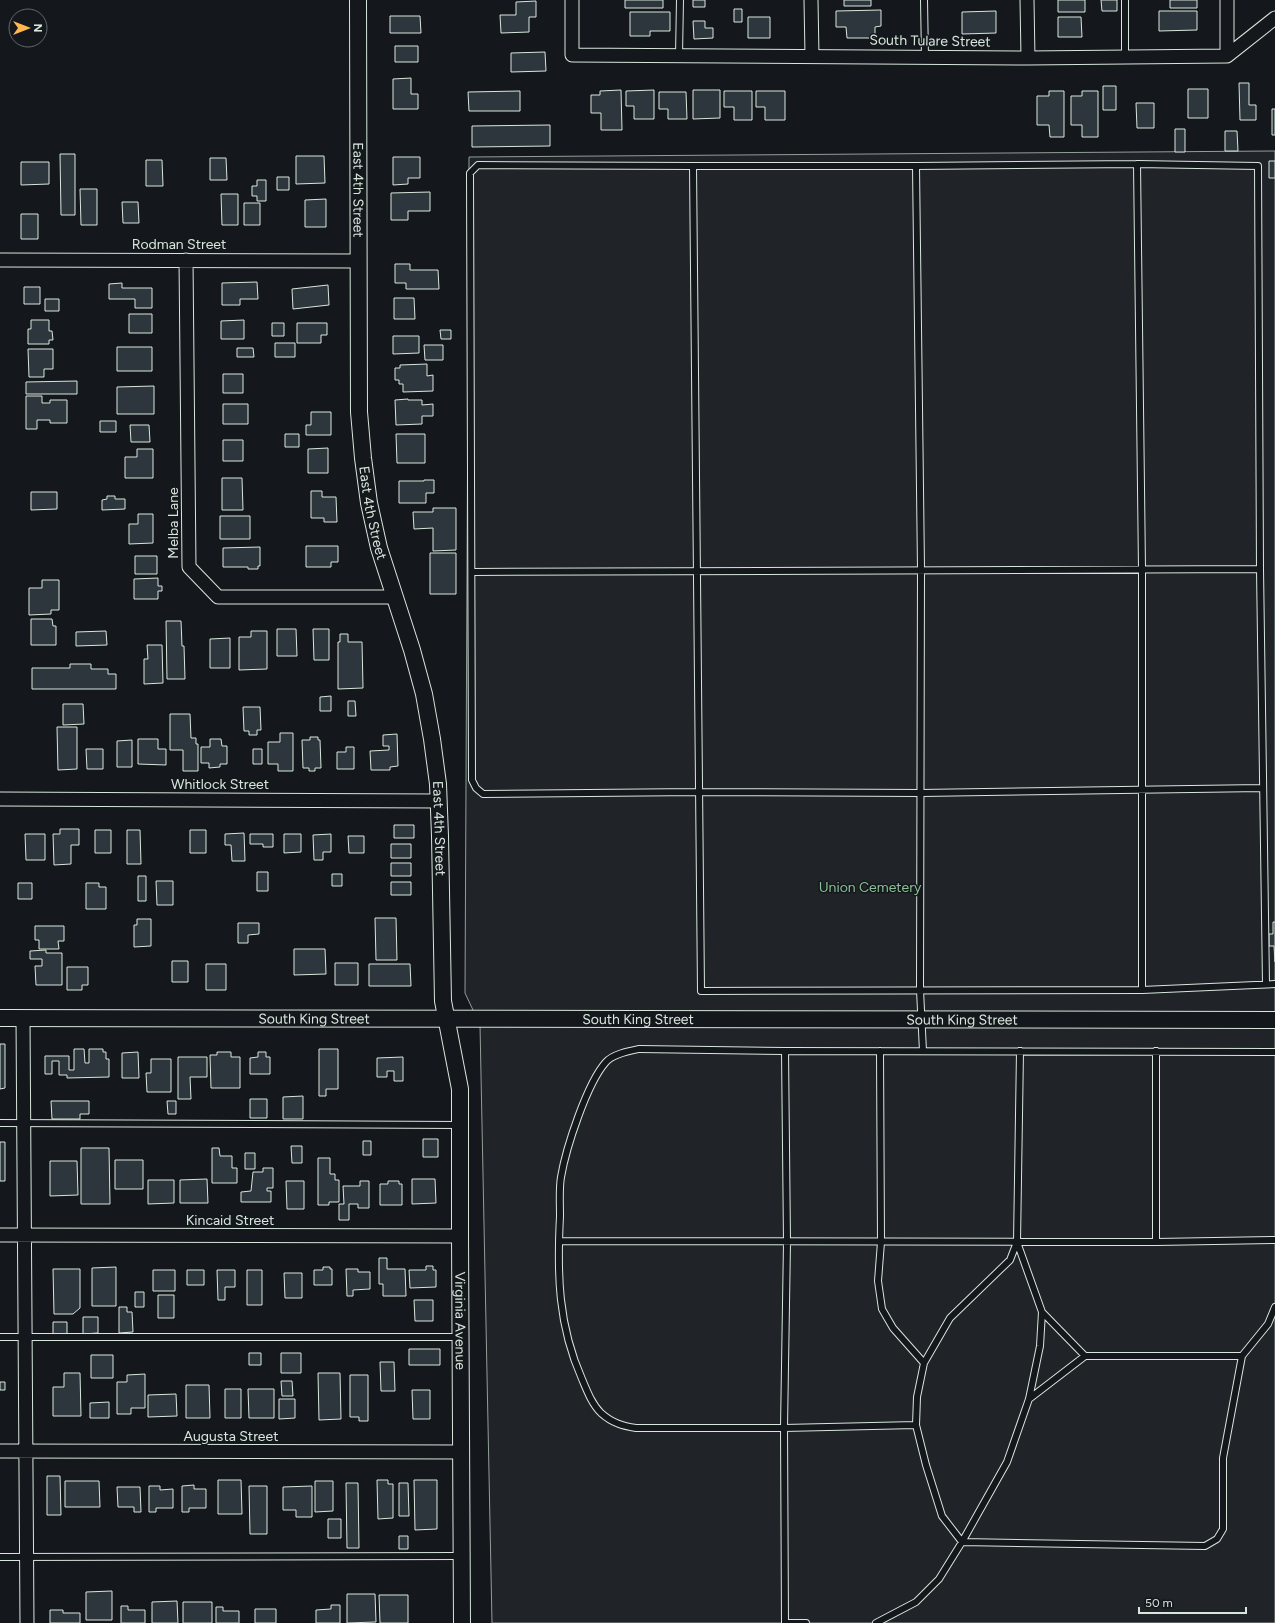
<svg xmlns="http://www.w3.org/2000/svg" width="1275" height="1623" font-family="Figtree,sans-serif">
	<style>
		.green { fill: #202428; stroke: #939e99 }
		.building { fill: #2c363c; stroke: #d8e6dc }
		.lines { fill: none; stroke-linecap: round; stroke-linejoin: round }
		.service-casing { stroke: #d8e6dc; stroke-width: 8 }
		.minor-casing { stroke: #d8e6dc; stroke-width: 15 }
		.tertiary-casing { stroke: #d8e6dc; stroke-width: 18 }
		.service { stroke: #14181c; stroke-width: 6 }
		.minor { stroke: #14181c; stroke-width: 13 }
		.tertiary { stroke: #14181c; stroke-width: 16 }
		.labels { text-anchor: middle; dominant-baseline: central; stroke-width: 3; stroke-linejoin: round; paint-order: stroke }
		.street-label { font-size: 14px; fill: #d8e6dc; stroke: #14181c }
		.park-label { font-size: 14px; fill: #8ac095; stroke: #14181c }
	</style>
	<rect width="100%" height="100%" fill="#14181c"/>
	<path class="green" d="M1275 151V1623H492L480 1025 465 993 469 157Z"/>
	<path class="building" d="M625 0H663V8H625Z
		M693 0H705V7H693Z
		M844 0H871V6H844Z
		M1058 0H1085V12H1058Z
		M1101 0H1117V11H1102Z
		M1170 0H1197V8H1170Z
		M536 1V17H529V32L501 33 500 15H516V2Z
		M734 9H742V22H734Z
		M881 10V26L875 27V38H847L846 27H836V11Z
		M996 11V33L962 34V12Z
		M1159 11H1197V30L1159 31Z
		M630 12H670V31H650V36H630Z
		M390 16H420L421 33H390Z
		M748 17H770V38H748Z
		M1058 17H1081L1082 37H1058Z
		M693 21H705V28H713V38L694 39Z
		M395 46H418V62H395Z
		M545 52 546 71 511 72V53Z
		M411 78V94H418V109H393V79Z
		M1239 83H1249V105H1256V120H1240Z
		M1103 86H1116V110H1103Z
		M1188 89H1208V118H1188Z
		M621 90 622 130H601V113H591V95H600V91Z
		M654 90V119H634V106H626V91Z
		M693 90H720V118L693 119Z
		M520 91V111H469L468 92Z
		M724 91H752V120H734V107H724Z
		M756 91H785V120H765V107H756Z
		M1049 91H1064V137H1050L1049 125H1037V96H1049Z
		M1082 91H1098V137H1082V125H1071V96H1082Z
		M659 92H686L687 119H668V109H659Z
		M1136 103H1154V128H1137Z
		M1272 109H1275V135H1272Z
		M550 125V146L472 147V126Z
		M1175 129H1185V152H1175Z
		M1225 131H1237L1238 151H1225Z
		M60 154H75V215H61Z
		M296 156H324L325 183 296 184Z
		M393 157H420V178H408V184L393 185Z
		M210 158H226L227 180H210Z
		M146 160H162L163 186H146Z
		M1269 161H1275V178H1269Z
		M21 162H49V184L21 185Z
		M277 177H289V190H277Z
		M257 180H266V201H257V196H252V186H257Z
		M80 189H97V225H81Z
		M430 192V211H408V220H391V193Z
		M221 194H238V225H222Z
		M326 199V227H305V200Z
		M122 202H138L139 223H123Z
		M244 203H260V225H244Z
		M21 214H38V239H21Z
		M395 264H410V270H438L439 289H406V283H395Z
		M257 282 258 299H240V305H222V283Z
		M122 283V288H152V308H135V299H109V284Z
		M328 285 329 305 293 309 292 289Z
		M24 287H40V304H24Z
		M394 298H414L415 319H394Z
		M45 299H59V311H45Z
		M129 314H152V333H129Z
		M31 320H49V331H52L53 340H49V344H28V329H31Z
		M244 320V339H221V321Z
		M272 323H284V336H272Z
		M297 323H327V335H321V343H297Z
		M440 330H451V339H441Z
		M393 336H419V353L393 354Z
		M275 343H295V357H275Z
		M424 345H443V360H425Z
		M117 347H152V371H117Z
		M237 348H253L254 357H237Z
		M28 349H53V369H44V377H29Z
		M427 364V376L433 375V391L403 392V384H399V380H395V368H400V365Z
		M223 374H243V393H223Z
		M77 381V394H26V382Z
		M154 386V414H117V387Z
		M26 396H42V403H50V400H67V423H50V420H37V429H26Z
		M408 399V400H422V405L433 404V416H422V424L396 425 395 400Z
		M223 404H248V424H223Z
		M311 412H331V435H306V425H311Z
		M100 421H116V432H100Z
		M130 425H149L150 442H131Z
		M285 434H299V447H285Z
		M396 434H425V463H397Z
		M223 440H243V461H223Z
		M328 448V473H308V449Z
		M137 449H153V478H125V457H137Z
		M222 478H242L243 510H222Z
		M424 480H434V493H426V503H399V481H424Z
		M311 491H322V497H336L337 522H324V518H311Z
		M31 492H57V509L31 510Z
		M107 496H115V499H125V509L102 510V500L107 499Z
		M433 508H456V550L433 551V528L414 529 413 512H433Z
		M138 514H153V543L129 544V524H138Z
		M220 516H250V539H220Z
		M306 546H338V562H331V567H306Z
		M260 547V566H258V569H248V567H223V548Z
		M430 553H456V594H430Z
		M135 556H157V574H135Z
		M158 578V586H162V591H158V599H134V579Z
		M42 580H59V610H51V614L29 615V588H42Z
		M31 619H52L53 626H56V645H31Z
		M166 621H181L182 646H184L185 679H167Z
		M277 629H296L297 656H277Z
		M313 629H329V660H314Z
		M106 631 107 645 76 646V632Z
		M251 631H267V669L239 670V637H251Z
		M340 634H348V642H362L363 688 338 689V642H340Z
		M230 638V668H210V639Z
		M147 645H162L163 683 144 684V659H148Z
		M70 664H91V669H108V674H116V689H32V668H70Z
		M331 696V711H320V697Z
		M348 701H355L356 716H348Z
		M63 704H83L84 724 63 725Z
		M243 707H260L261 730H257V735H249V731H244Z
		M170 714H190L191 738H196V744H198V771H183V750H170Z
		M57 727H77V769L58 770Z
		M280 733H293V771H278V764H268V742H280Z
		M397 734 398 766 390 767V770H371L370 751 389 750V746H383V735Z
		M310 737H318V740H320L321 768H315V771H309V768H303L302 740H310Z
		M138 739H158V749H166V765L138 764Z
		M210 739H221L222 746H227V764H220V767L209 768V763H201V747H210Z
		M132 740V767H117V741Z
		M346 747H354V769H337V752H346Z
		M86 749H103V769H87Z
		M253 749H262V764H253Z
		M394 825H414V838H394Z
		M60 829H79V845H71V864L54 865 53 834H60Z
		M95 830H111V853H95Z
		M127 830H140L141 864H127Z
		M190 830H206V853H190Z
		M244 833 245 861H232L231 845H225V834Z
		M25 834H45V860H26Z
		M250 834H273V847H263V844H250Z
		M284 834H301V852L284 853Z
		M331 834V852H323V860H314L313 835Z
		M348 836H364V853H349Z
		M391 844H411V858H391Z
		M391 863H411V876H391Z
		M257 872H268V891H257Z
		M332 874H342V886H332Z
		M138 876H146V901H138Z
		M156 881H173V905H157Z
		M391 882H411V895H391Z
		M18 883H32V899H18Z
		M86 883H99V887H106V909H86Z
		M375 918H396L397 960H376Z
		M137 919H151V946L134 947V925H137Z
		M1273 922H1275V962L1274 946H1269V934H1273Z
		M238 923H259V934L248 935V943H238Z
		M35 926H64V941H58L59 949H39V940H35Z
		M294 949H325L326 974 294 975Z
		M46 950V953H62V985H36L35 966H42V959H30V951Z
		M172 961H188V982H172Z
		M335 963H358V985H335Z
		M206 964H226V990H206Z
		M369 964H410L411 986H369Z
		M67 967H88V985H82V990H67Z
		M0 1044H5V1088L0 1089Z
		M74 1049H84L85 1063H89V1049H103V1052H106V1059H109V1077L67 1078V1075H59V1061H52V1074H45V1056H69V1070H74Z
		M319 1049H338V1089H326V1096H319Z
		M138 1052 139 1078H122V1053Z
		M217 1052H231V1057H240V1088H211L210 1055H217Z
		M258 1052H266V1057H270V1074H250V1058L258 1057Z
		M178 1057H207V1077H190L191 1099H178Z
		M403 1057V1081H394V1071H387V1077H377V1058Z
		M151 1059H171V1092H147L146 1073H151Z
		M303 1096V1119H283V1097Z
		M250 1099H267V1118H250Z
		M51 1101H89V1114H80V1119H52Z
		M167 1101H176V1114H168Z
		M423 1139H438V1157H423Z
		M363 1141H371V1155H363Z
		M0 1142H5V1181H0Z
		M291 1146H302V1163H292Z
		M81 1148H109L110 1204H81Z
		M212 1148H219L220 1156H232V1168H237V1183H212Z
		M245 1153H255V1169H245Z
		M318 1158H330V1174H335V1180H339V1202H329V1205H318Z
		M115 1160H143V1189H115Z
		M50 1161H77L78 1195 50 1196Z
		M263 1168H273V1188H267V1191H271V1202H241V1192L251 1191 253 1172H263Z
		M207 1179 208 1203H180V1180Z
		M412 1179H435L436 1203 412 1204Z
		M148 1180H174V1203L148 1204Z
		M286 1181H304V1209H287Z
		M360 1181H369V1208H358V1204H349V1220H339V1204H344L343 1186H360Z
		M388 1181H399V1184H402V1205H380V1184H388Z
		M379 1258H387V1269H405L406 1296H383V1284H379Z
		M426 1266H433V1270H436V1287L410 1288 409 1270H426Z
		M116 1267V1306H92V1268Z
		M323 1267H330V1269H332V1285H314V1270H323Z
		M53 1269H80V1308L73 1314H54Z
		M346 1269H358V1272H370V1289L353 1290V1296H347Z
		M153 1270H175V1291H153Z
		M187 1270H204V1285H187Z
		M217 1270H235V1287H225V1300H218Z
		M247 1270H262V1305H247Z
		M284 1273H302V1298H285Z
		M135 1292H144V1307H135Z
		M158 1295H174V1318H158Z
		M414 1300H433V1321H415Z
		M119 1307H127V1312H132L133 1332 119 1333Z
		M83 1317H98V1333L83 1334Z
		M53 1322H67V1334L53 1335Z
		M409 1349H440V1365H409Z
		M249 1353H261V1365H249Z
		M281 1353H301V1373H281Z
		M91 1355H113V1378H91Z
		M380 1362H394L395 1391H381Z
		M64 1373H80L81 1416H53V1387H64Z
		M318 1373H340L341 1419 319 1420Z
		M145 1374V1408H131V1414H117V1382H127V1375Z
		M350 1375H368V1421H359V1417H350Z
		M281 1381H292L293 1396H282Z
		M0 1382H5V1390H0Z
		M186 1385H209L210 1418H186Z
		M225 1389H241V1418H225Z
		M248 1389H274V1418H249Z
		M412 1390H430V1419H413Z
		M176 1394 177 1416 148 1417V1395Z
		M279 1399H295V1418L279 1419Z
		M109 1402V1418H90V1403Z
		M47 1476H60L61 1515H47Z
		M218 1480H241L242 1514H218Z
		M377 1480H388V1484H393V1518L378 1519Z
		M414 1480H437V1529L415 1530Z
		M65 1481H99L100 1507H65Z
		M315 1481H333V1511L315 1512Z
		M346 1483H358L359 1548H347Z
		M399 1483H408L409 1516H399Z
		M194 1485V1489H206V1508H189V1512H182V1486Z
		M149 1486H160V1490L173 1489V1508H156V1512H149Z
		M249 1486H267V1534H250Z
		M312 1486V1517H296V1510H283V1487Z
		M117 1487H140L141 1512H134V1507H118Z
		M328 1519H341V1538H328Z
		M399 1536H408V1549H399Z
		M112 1591V1620H86V1592Z
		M347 1594H375L376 1622 347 1623Z
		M379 1595H408V1623H380Z
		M177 1601 178 1623H152V1602Z
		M183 1602H212V1623H183Z
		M331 1605H340V1623H316V1610L331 1609Z
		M121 1606H128V1610H145V1623H121Z
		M216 1607H223V1611H239V1623H216Z
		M255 1609H276V1623H255Z
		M50 1610H63V1613H80V1623H50Z"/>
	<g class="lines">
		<g class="service-casing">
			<path id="service" d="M924 0 925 57
				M679 55 680 0
				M1125 57V0
				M1137 164 1142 569V990
				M693 166H916L1137 164 1258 166 1260 569 1266 984
				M916 166 921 569 920 990 923 1051
				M472 572 1260 569
				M1262 788 921 793 697 792 483 794 476 788 472 780 470 173 478 165 693 166C694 441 696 716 701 991L1142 990 1275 984
				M785 1051 787 1242 784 1428 785 1623H806
				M880 1051 881 1242 878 1281 882 1309 893 1328 924 1363
				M0 1123 460 1125
				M559 1241 1156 1242 1275 1240
				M1017 1242 1042 1312 1040 1346 1029 1399 1007 1462 962 1542 942 1516 926 1465 916 1425 917 1397 924 1363 950 1318 1010 1260 1017 1242 1020 1051
				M1156 1242V1051
				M1042 1312 1085 1356
				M0 1337H460
				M1029 1399 1085 1356H1242
				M916 1425 784 1428H636C623 1426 612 1423 601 1413 592 1404 587 1391 582 1379 558 1325 557 1274 560 1216 560 1203 559 1189 561 1177 566 1148 587 1083 606 1062 613 1054 629 1051 639 1049L785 1051 1275 1052
				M0 1557 460 1556
				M876 1623 916 1602 939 1579 962 1542 1205 1546 1217 1539 1223 1529V1458L1242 1356 1268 1324 1275 1307"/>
		</g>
		<g class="minor-casing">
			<path id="minor" d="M572 0V55L1028 58 1227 56 1275 18
				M811 0 812 56
				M1027 0 1028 58
				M1227 0V56
				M0 260 358 261
				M186 260 189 567 218 597H394
				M0 799 439 801
				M23 1018 27 1623
				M0 1235 460 1236
				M0 1451 461 1452"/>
		</g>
		<g class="tertiary-casing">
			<g id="tertiary">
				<path id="s1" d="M358 0 359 412 363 458 369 503 379 548 412 650 424 694 432 739 438 784 440 836 443 1001 460 1089V1236L462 1623"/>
				<path id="s2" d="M0 1018 1275 1020"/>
			</g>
		</g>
		<use href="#service" class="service"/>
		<use href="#minor" class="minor"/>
		<use href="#tertiary" class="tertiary"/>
	</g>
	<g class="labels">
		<g class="street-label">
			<text transform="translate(930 41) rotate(1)">South Tulare Street</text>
			<text stroke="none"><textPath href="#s1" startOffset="190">East 4th Street</textPath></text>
			<text x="179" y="244">Rodman Street</text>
			<text stroke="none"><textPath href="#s1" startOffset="514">East 4th Street</textPath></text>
			<text transform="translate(173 523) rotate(-90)">Melba Lane</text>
			<text x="220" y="784">Whitlock Street</text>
			<text stroke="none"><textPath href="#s1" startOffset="838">East 4th Street</textPath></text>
			<text stroke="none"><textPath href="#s2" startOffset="314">South King Street</textPath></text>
			<text stroke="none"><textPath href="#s2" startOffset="638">South King Street</textPath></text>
			<text stroke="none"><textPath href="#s2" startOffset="962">South King Street</textPath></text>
			<text x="230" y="1220">Kincaid Street</text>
			<text stroke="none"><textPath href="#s1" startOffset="1332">Virginia Avenue</textPath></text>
			<text x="231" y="1436">Augusta Street</text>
		</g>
		<g class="park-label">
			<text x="870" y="887">Union Cemetery</text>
		</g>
	</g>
	<g transform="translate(28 28) rotate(90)"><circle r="19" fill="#14181c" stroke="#626a69"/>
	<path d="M0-3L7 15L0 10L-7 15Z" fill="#ffb74d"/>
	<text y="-6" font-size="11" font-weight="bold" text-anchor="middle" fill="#d8e6dc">N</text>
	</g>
	<path d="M1139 1607v6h107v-6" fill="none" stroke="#d8e6dc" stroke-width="2"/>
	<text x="1145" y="1607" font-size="12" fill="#d8e6dc" stroke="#14181c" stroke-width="3" paint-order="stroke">50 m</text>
</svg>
